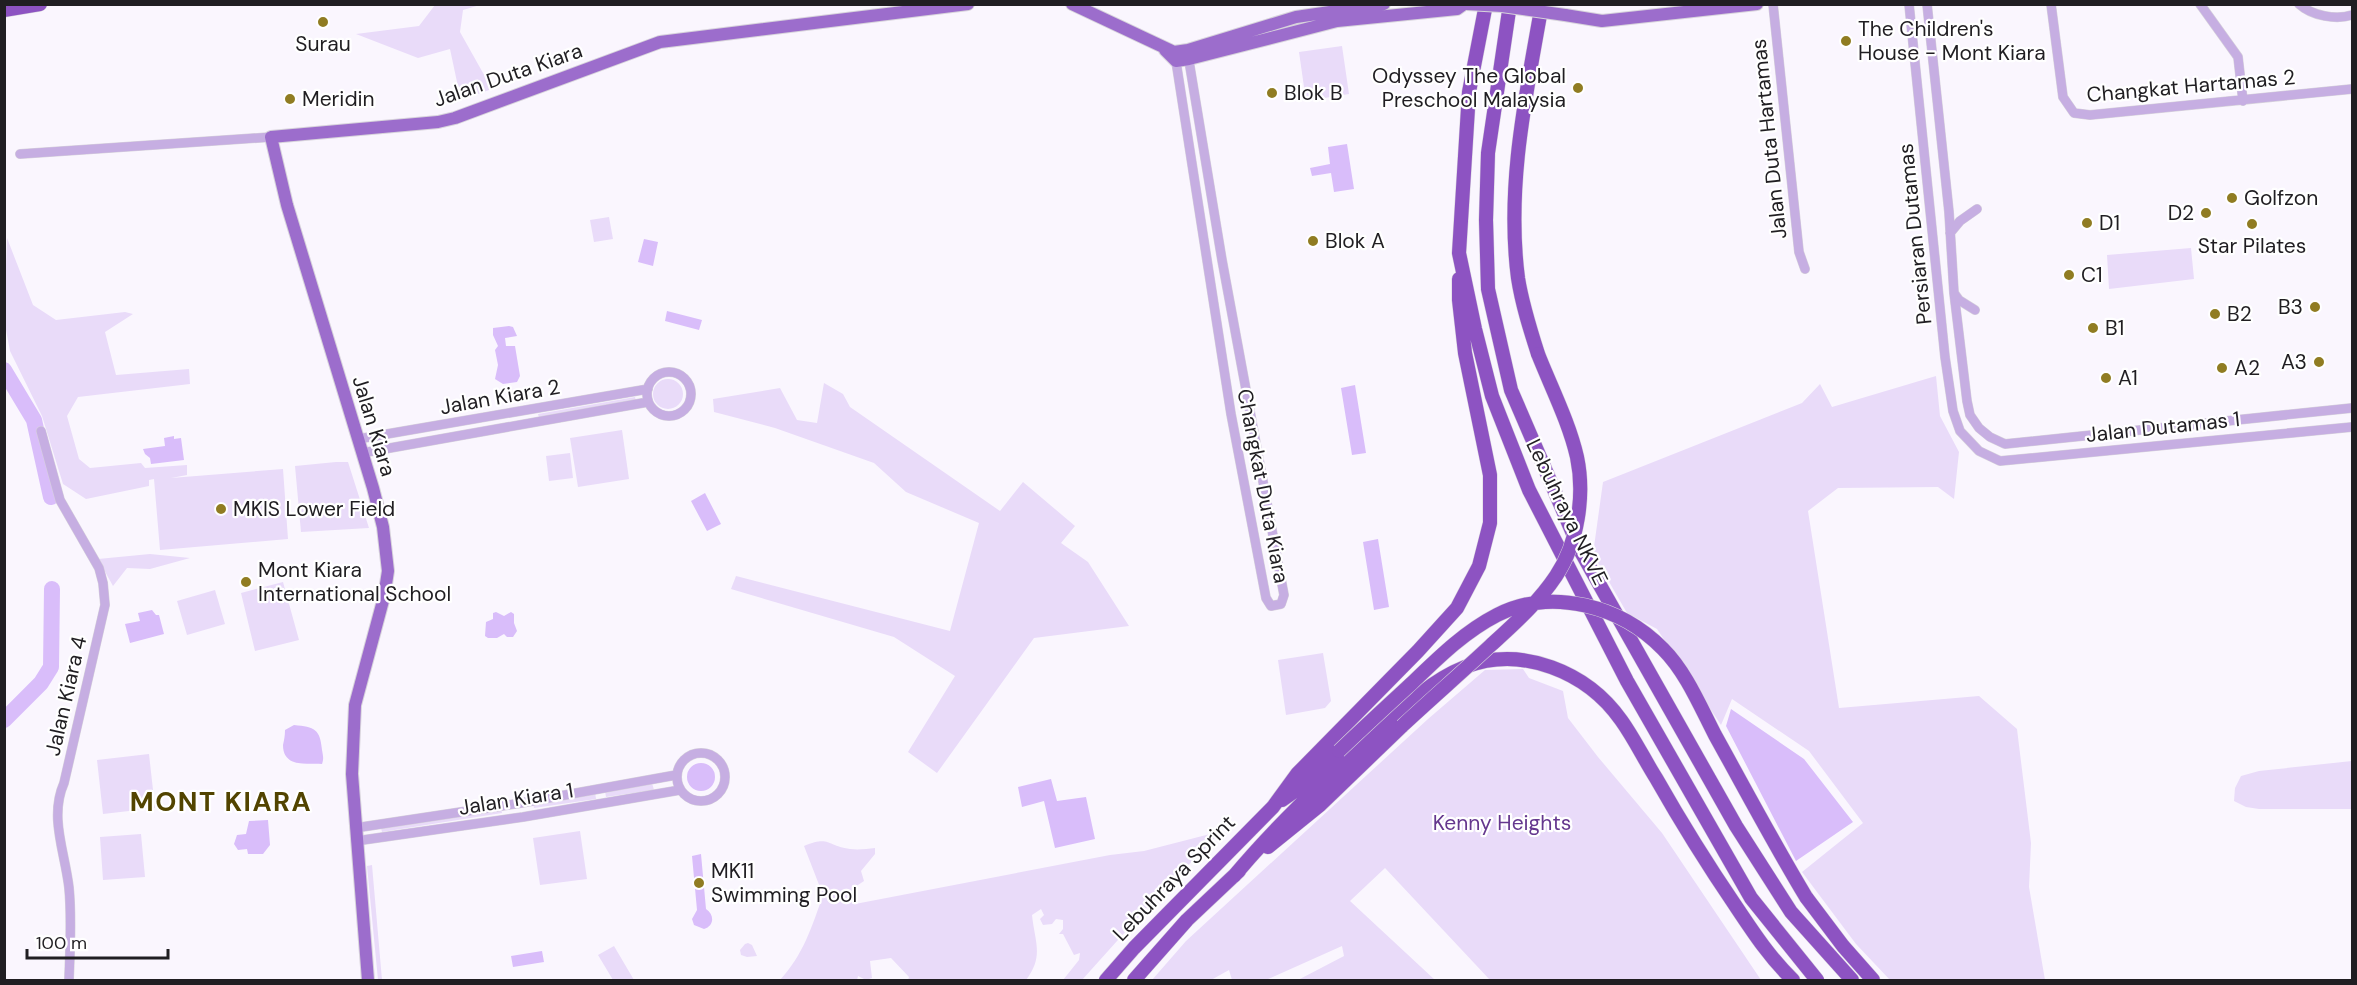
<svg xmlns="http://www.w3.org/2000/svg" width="2357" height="985" font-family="'DM Sans',sans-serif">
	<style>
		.green { fill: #e9dbf9 }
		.water { fill: #d9bdfa }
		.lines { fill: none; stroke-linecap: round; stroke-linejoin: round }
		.river { stroke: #d9bdfa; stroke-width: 16 }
		.minor-casing { stroke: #d7d3db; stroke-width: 10 }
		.major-casing { stroke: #d7d3db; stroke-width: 14 }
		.highway-casing { stroke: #d7d3db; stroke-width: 15 }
		.minor { stroke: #c6aee2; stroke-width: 9 }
		.major { stroke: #9c6dcc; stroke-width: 12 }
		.highway { stroke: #8d53c2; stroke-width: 14 }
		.major-bridge-casing { stroke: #d7d3db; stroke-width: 14; stroke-linecap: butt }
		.highway-bridge-casing { stroke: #d7d3db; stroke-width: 15; stroke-linecap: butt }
		.major-bridge { stroke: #9c6dcc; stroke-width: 12 }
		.highway-bridge { stroke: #8d53c2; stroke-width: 14 }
		.poi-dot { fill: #907c22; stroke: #fff; stroke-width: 2 }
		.labels { text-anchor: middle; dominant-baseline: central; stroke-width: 4.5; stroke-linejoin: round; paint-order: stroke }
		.poi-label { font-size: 21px; fill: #201e22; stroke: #fff; text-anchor: start }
		.street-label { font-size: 21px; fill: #201e22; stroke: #fff }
		.park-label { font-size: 21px; fill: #65378e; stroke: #fff }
		.district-label { font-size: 27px; font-weight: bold; letter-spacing: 1.5px; fill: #524400; stroke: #fff }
	</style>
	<rect width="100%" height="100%" fill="#faf6fe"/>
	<path class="green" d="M435 5H480L463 10 460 32 492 89 455 102 457 82 450 49 418 58 356 34 419 26Z
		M1342 46 1349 94 1306 101 1299 52Z
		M609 217 613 239 594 242 590 220Z
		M7 238 33 305 56 320 125 312 133 314 105 332 116 375 189 369 190 384 78 397 67 416 79 459 90 468 141 463 145 468 187 465V475L171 478 283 469 288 539 160 550 154 479 149 480V486L86 499 63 484 42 416 10 351 4 319Z
		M2191 248 2194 279 2109 289 2107 255Z
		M1936 376 1940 416 1959 452 1954 499 1938 487 1838 488 1808 511 1839 708 1979 696 2017 729 2031 843 2029 887 2045 980H1890L1856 944 1802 872 1863 823 1809 751 1732 699 1721 725 1657 629 1627 613 1593 554 1603 482 1802 403 1820 384 1832 407Z
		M653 394a15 15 0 1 1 30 0a15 15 0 1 1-30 0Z
		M824 383 843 394 850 407 1000 511 1023 482 1075 526 1061 543 1088 562 1129 626 1034 638 937 773 908 752 955 676 894 637 731 589 736 576 950 631 979 523 906 492 874 463 775 428 714 412 713 399 780 388 797 420 817 423Z
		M635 397 636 401 539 418 538 414Z
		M622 430 629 479 578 487 570 438Z
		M570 453 573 478 549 481 546 456Z
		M336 462H348L369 528 301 532 295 466Z
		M150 554 190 558 150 569 127 568 113 586 98 559Z
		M283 582 299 640 255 651 241 593Z
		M215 590 225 624 187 635 177 601Z
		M1323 653 1331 701 1325 708 1286 715 1278 660Z
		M1523 669 1529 678 1563 691 1568 718 1598 757 1662 833 1761 980H1490L1385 868 1350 901 1435 980H1298L1344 956 1342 946 1266 980H1232L1229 970 1211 980H1152L1186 941 1428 719 1485 670Z
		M149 754 155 808 103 814 97 760Z
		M2352 761V809H2259L2246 807 2234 801 2235 788 2241 776 2259 771Z
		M652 783 654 790 606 797 605 791Z
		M595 792 596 799 534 808 533 803Z
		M501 808 502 813 382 832 381 828Z
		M580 831 587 879 540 885 533 838Z
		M1214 833 1215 838 1152 902 1082 980H1063L1079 960 1080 953 1074 955 1063 934H1059L1063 929V920L1056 919 1052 924 1043 925 1040 919 1044 915 1041 909 1032 915C1035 943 1044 956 1026 980H908L909 977 891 958 870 961 872 978 866 980 858 976 857 980H780C803 955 812 927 823 895L804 846C830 835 827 846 850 849 858 850 867 849 875 848V854L861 871 864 881 858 885 852 897 855 904 1110 855 1144 851Z
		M141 834 145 877 103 880 100 837Z
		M372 865 382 980H378L367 866Z
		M748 943 752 945 757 956 747 957 741 955 740 950 745 944Z
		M614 946 634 980H613L598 955Z"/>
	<path class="water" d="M1347 144 1354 189 1334 192 1331 173 1312 176 1310 168 1330 164 1328 147Z
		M644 239 658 242 653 266 638 262Z
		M667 311 702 320 699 330 665 321Z
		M509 326 513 327 517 336 505 338 506 346H515L520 376 517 382 503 384 495 379 498 365 495 350 498 346 493 335V328Z
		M1355 385 1366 453 1352 455 1341 388Z
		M174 436V439L181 438 184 460 151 464 150 458 145 454 143 449 165 446 164 438Z
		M705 493 721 524 707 531 691 501Z
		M1378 539 1389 607 1374 610 1363 542Z
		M152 610 156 615H159L164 634 130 643 125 624 140 621 138 613Z
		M496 612 504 616 511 612 514 614V623L517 631 513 637H507L504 634 497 638H488L485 636 486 622 493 619V613Z
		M1731 709 1804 759 1853 822 1796 861 1726 726Z
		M294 725C315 727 320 729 322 750 323 756 324 758 322 764 307 763 283 768 283 745 284 740 285 736 285 730Z
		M687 777a14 14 0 1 1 28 0a14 14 0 1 1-28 0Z
		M1051 779 1057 801 1086 797 1095 839 1055 848 1044 801 1022 807 1018 787Z
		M268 820 270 845 263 854H248L247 849 238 850 234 844 237 835 246 834 249 821Z
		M701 854 706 909C715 915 714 926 704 929L694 925 692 919 697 910 692 856Z
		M542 951 544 962 513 967 511 956Z"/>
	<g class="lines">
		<path class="river" d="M4 370 34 420 51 497
			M4 720 41 683 51 667 52 589"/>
		<g class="minor-casing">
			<path id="minor" d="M1773 4 1799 252 1805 269
				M1909 4 1945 357 1953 411 1960 431 1979 451 2000 461 2352 427
				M1927 4 1949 212 1954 293 1967 401 1970 415 1979 428 1990 437 2005 444 2352 408
				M2051 4 2063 97 2074 113 2090 115 2352 89
				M2200 4 2238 57 2243 101
				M2299 4C2312 16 2336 20 2352 15
				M1175 55 1231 414 1266 598 1271 606 1281 604 1284 595 1222 260 1188 55
				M20 154 271 137
				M1950 233 1960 221 1977 209
				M1954 293 1959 300 1975 310
				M647 394a22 22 0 1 1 44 0a22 22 0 1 1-44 0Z
				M41 431 60 500 99 568 103 583 105 605 64 783C49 817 65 852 69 888 72 918 70 950 69 980
				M358 439 648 389
				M362 453 648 402
				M677 777a24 24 0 1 1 48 0a24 24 0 1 1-48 0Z
				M355 828 521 803 676 775
				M356 841 523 817 680 790"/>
		</g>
		<g class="major-casing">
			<path id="major" d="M1072 4 1174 52 1188 50 1296 17 1384 4
				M1565 15 1602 21 1757 4
				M1165 50 1176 61 1189 59 1337 21 1457 9 1464 4
				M368 980 352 774 355 705 384 597 388 571 383 527 373 488 287 205 271 137 438 122 455 118 660 42 968 4"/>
		</g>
		<g class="highway-casing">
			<path id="highway" d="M1486 4 1469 92 1459 253 1475 329 1492 396 1529 490 1627 681 1751 898 1817 980
				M1510 4 1488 153 1486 220 1488 289 1511 390 1580 550 1736 826 1791 912 1852 980
				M4 10 40 4
				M1538 354C1530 329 1522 304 1518 278 1506 186 1526 95 1542 4
				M1282 800 1302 786 1339 751
				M1268 847 1320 805 1402 726
				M1234 876C1275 827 1321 784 1368 741 1398 713 1427 682 1465 667 1522 645 1587 672 1621 720 1634 738 1644 759 1656 778 1681 822 1707 864 1735 905 1753 932 1770 958 1793 980
				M1806 897 1843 946 1873 980
				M1106 980 1134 948 1273 807 1297 774 1418 651 1457 608 1479 566 1490 523V475L1465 353 1459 300V279
				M1134 980 1187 920 1239 871"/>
		</g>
		<use href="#minor" class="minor"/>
		<use href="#major" class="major"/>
		<use href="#highway" class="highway"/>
		<g class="major-bridge-casing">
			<path id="major-bridge" d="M1467 4 1502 6 1565 15"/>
		</g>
		<g class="highway-bridge-casing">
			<path id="highway-bridge" d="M1402 726C1431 699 1461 673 1490 646 1514 624 1538 603 1556 576 1578 543 1585 495 1577 457 1569 422 1551 387 1538 354
				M1339 751C1363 728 1387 706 1412 683 1438 658 1464 632 1497 615 1552 587 1621 606 1663 649 1686 672 1700 706 1715 735 1745 789 1774 844 1806 897"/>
		</g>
		<use href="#major-bridge" class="major-bridge"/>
		<use href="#highway-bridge" class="highway-bridge"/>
	</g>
	<g class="poi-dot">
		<circle cx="323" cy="22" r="6"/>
		<circle cx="1846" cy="41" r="6"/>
		<circle cx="1578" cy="88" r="6"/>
		<circle cx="1272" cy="93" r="6"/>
		<circle cx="290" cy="99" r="6"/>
		<circle cx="2232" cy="198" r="6"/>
		<circle cx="2206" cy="213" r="6"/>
		<circle cx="2087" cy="223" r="6"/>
		<circle cx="2252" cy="224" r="6"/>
		<circle cx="1313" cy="241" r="6"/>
		<circle cx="2069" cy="275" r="6"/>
		<circle cx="2315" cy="307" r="6"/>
		<circle cx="2215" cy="314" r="6"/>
		<circle cx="2093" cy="328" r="6"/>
		<circle cx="2319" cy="362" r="6"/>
		<circle cx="2222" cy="368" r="6"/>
		<circle cx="2106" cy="378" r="6"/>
		<circle cx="221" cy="509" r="6"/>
		<circle cx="246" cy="582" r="6"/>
		<circle cx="699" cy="883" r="6"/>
	</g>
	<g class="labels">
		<g class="poi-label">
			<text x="1858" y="29">The Children's<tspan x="1858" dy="24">House - Mont Kiara</tspan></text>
			<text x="323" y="44" text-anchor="middle">Surau</text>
			<text x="1566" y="76" text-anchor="end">Odyssey The Global<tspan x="1566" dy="24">Preschool Malaysia</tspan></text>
			<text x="1284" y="93">Blok B</text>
			<text x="302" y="99">Meridin</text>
			<text x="2244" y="198">Golfzon</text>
			<text x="2194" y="213" text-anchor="end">D2</text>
			<text x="2099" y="223">D1</text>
			<text x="1325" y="241">Blok A</text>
			<text x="2252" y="246" text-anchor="middle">Star Pilates</text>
			<text x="2081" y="275">C1</text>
			<text x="2303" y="307" text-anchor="end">B3</text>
			<text x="2227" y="314">B2</text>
			<text x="2105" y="328">B1</text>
			<text x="2307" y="362" text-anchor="end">A3</text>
			<text x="2234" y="368">A2</text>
			<text x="2118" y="378">A1</text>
			<text x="233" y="509">MKIS Lower Field</text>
			<text x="258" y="570">Mont Kiara<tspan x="258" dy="24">International School</tspan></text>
			<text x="711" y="871">MK11<tspan x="711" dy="24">Swimming Pool</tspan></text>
		</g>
		<g class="street-label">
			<text transform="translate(508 75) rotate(-19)">Jalan Duta Kiara</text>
			<text transform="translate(2191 86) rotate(-5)">Changkat Hartamas 2</text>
			<text transform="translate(1769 139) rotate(-96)">Jalan Duta Hartamas</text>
			<text transform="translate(1915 234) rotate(-96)">Persiaran Dutamas</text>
			<text transform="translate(500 397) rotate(-10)">Jalan Kiara 2</text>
			<text transform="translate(374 426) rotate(73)">Jalan Kiara</text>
			<text transform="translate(2163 427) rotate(-6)">Jalan Dutamas 1</text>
			<text transform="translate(1263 486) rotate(79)">Changkat Duta Kiara</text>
			<text transform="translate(1567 512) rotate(64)">Lebuhraya NKVE</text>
			<text transform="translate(66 696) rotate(-77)">Jalan Kiara 4</text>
			<text transform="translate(516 799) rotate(-9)">Jalan Kiara 1</text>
			<text transform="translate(1174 878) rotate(-46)">Lebuhraya Sprint</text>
		</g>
		<g class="park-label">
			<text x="1502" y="823">Kenny Heights</text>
		</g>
		<g class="district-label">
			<text x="221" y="801">MONT KIARA</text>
		</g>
	</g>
	<rect width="2357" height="985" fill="none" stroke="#201e22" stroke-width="12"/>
	<path d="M27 949v9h141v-9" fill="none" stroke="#201e22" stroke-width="3"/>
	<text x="36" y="949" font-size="18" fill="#201e22" stroke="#ffffff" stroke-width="4.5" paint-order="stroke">100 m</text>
</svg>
